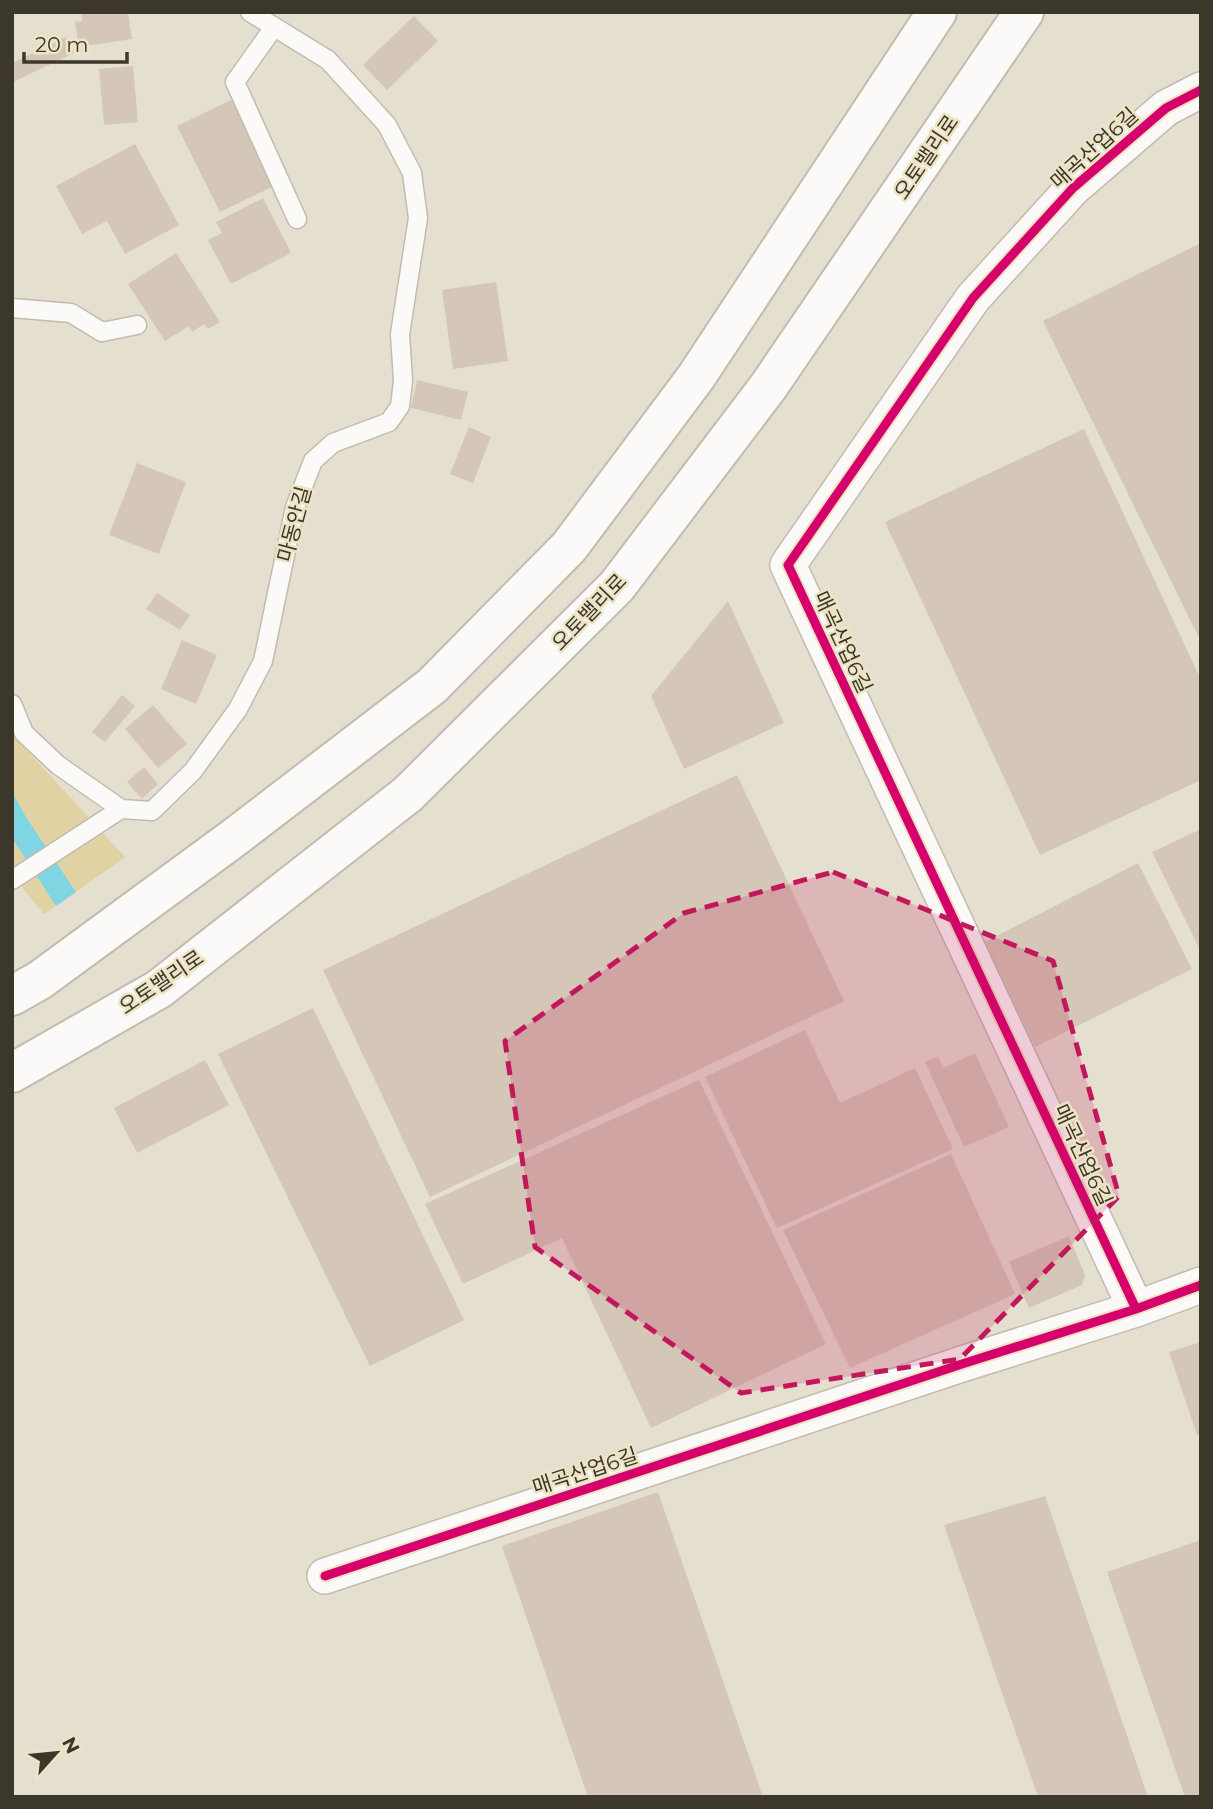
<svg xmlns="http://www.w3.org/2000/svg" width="1213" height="1809" font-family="Montserrat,'Noto Sans KR',sans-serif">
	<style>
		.green { fill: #e1d2a4 }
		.water { fill: #7fd5e1 }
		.building { fill: #d5c7b7 }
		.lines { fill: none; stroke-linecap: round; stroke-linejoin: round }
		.service-casing { stroke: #c0bcaf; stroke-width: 21 }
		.minor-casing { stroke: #c0bcaf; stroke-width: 38 }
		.trunk-casing { stroke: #c0bcaf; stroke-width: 42 }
		.service { stroke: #fbfaf8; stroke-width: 18 }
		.minor { stroke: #fbfaf8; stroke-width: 35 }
		.trunk { stroke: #fbfaf8; stroke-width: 38 }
		.cycleway-casing { stroke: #ede4c6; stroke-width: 13 }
		.cycleway { stroke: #d6006c; stroke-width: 9 }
		.marked { fill: #c2185b; fill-opacity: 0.2; stroke: #c2185b; stroke-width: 5; stroke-dasharray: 14 9; stroke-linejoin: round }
		.labels { text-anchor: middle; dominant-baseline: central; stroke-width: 5; stroke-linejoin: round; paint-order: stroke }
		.street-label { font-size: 21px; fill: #3b372b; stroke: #ede4c6 }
	</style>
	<rect width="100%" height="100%" fill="#e4dfcf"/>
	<path class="green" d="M12 728 20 743 125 857 76 892 26 817 12 792Z
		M12 838 56 906 44 914 12 875Z"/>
	<path class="water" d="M12 792 26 817 76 892 56 906 12 838Z"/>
	<path class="building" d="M81 12H128L132 39 79 47 75 22 82 21Z
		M414 16 438 41 387 90 363 65Z
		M66 37 74 53 13 82 12 63Z
		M133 66 138 122 104 125 99 69Z
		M233 99 274 186 220 212 177 126Z
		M135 144 179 225 125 254 107 221 82 234 56 186Z
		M263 198 291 253 231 284 208 240 222 233 216 222Z
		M1201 243V642L1043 321Z
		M176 253 220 322 208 329 204 324 192 332 189 326 165 341 128 284Z
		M496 282 508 361 453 369 442 290Z
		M417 380 468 392 461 420 411 408Z
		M469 427 491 437 473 483 450 474Z
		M1084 429 1201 680V780L1040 855 885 522Z
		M137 463 186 482 159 554 109 535Z
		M157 593 190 615 180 630 146 609Z
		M728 601 784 723 684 769 651 696Z
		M182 640 217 655 196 704 161 689Z
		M122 695 135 706 105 742 92 732Z
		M153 705 187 744 158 768 125 729Z
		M144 767 158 784 142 799 127 782Z
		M737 775 844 1001 430 1197 323 970Z
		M1201 829V952L1152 852Z
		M1138 863 1192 969 1035 1047 985 942Z
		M313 1008 464 1320 370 1366 218 1054Z
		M805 1030 840 1103 915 1068 953 1149 777 1228 705 1077Z
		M975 1053 1009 1127 964 1147 925 1062 938 1056 943 1068Z
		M205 1060 229 1105 137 1153 114 1108Z
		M699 1080 826 1344 651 1428 562 1238 463 1284 425 1204Z
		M951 1154 1015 1294 850 1368 783 1230Z
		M1069 1236 1085 1275 1082 1285 1029 1308 1009 1262Z
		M1201 1342V1434L1197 1435 1169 1352Z
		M658 1492 763 1797H588L502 1546Z
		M1045 1496 1148 1797H1038L944 1525Z
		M1201 1540V1797H1185L1107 1572Z"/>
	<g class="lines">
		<g class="service-casing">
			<path id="service" d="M274 27 235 82 297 219
				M12 308 71 313 102 332 137 325
				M12 704 24 733 58 765 121 809 152 811 193 771 238 709 263 661 295 507 313 461 333 443 389 422 400 406 403 381 400 334 418 218 412 173 387 125 328 60 250 12
				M12 880 121 809"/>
		</g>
		<g class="minor-casing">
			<path id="minor" d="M1136 1309 788 565 973 298 1073 188 1166 108 1201 90
				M325 1576 962 1364 1136 1309 1201 1285"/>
		</g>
		<g class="trunk-casing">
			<path id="trunk" d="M12 996 40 980 235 837 432 686 569 547 696 377 937 12
				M12 1073 159 989 408 794 617 586 768 387 1024 12"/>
		</g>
		<use href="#service" class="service"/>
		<use href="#minor" class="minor"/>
		<use href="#trunk" class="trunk"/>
		<g class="cycleway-casing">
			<path id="cycleway" d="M1136 1309 788 565 973 298 1073 188 1166 108 1201 90
				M325 1576 962 1364 1136 1309 1201 1285"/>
		</g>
		<use href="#cycleway" class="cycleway"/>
	</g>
	<path class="marked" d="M833 872 1053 961 1119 1196 960 1359 741 1393 535 1247 505 1041 684 913Z"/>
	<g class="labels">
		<g class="street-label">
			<text transform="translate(1094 148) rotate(-42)">매곡산업6길</text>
			<text transform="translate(926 157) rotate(-56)">오토밸리로</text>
			<text transform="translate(294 524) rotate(-75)">마동안길</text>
			<text transform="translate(589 612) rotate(-46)">오토밸리로</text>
			<text transform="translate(843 642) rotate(65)">매곡산업6길</text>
			<text transform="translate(161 982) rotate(-34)">오토밸리로</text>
			<text transform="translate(1083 1155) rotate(65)">매곡산업6길</text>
			<text transform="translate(585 1471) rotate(-18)">매곡산업6길</text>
		</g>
	</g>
	<rect width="1213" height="1809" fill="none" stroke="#3b372b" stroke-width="28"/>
	<g transform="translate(56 1753) rotate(63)" stroke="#ede4c6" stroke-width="5" paint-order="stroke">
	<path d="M0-5L12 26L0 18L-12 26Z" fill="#3b372b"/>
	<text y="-10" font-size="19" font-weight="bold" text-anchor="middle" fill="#3b372b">N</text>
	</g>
	<path d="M24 52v10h103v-10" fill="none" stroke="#3b372b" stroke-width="3.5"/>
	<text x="35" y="52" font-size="21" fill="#3b372b" stroke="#ede4c6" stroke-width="5" paint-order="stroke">20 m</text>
</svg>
